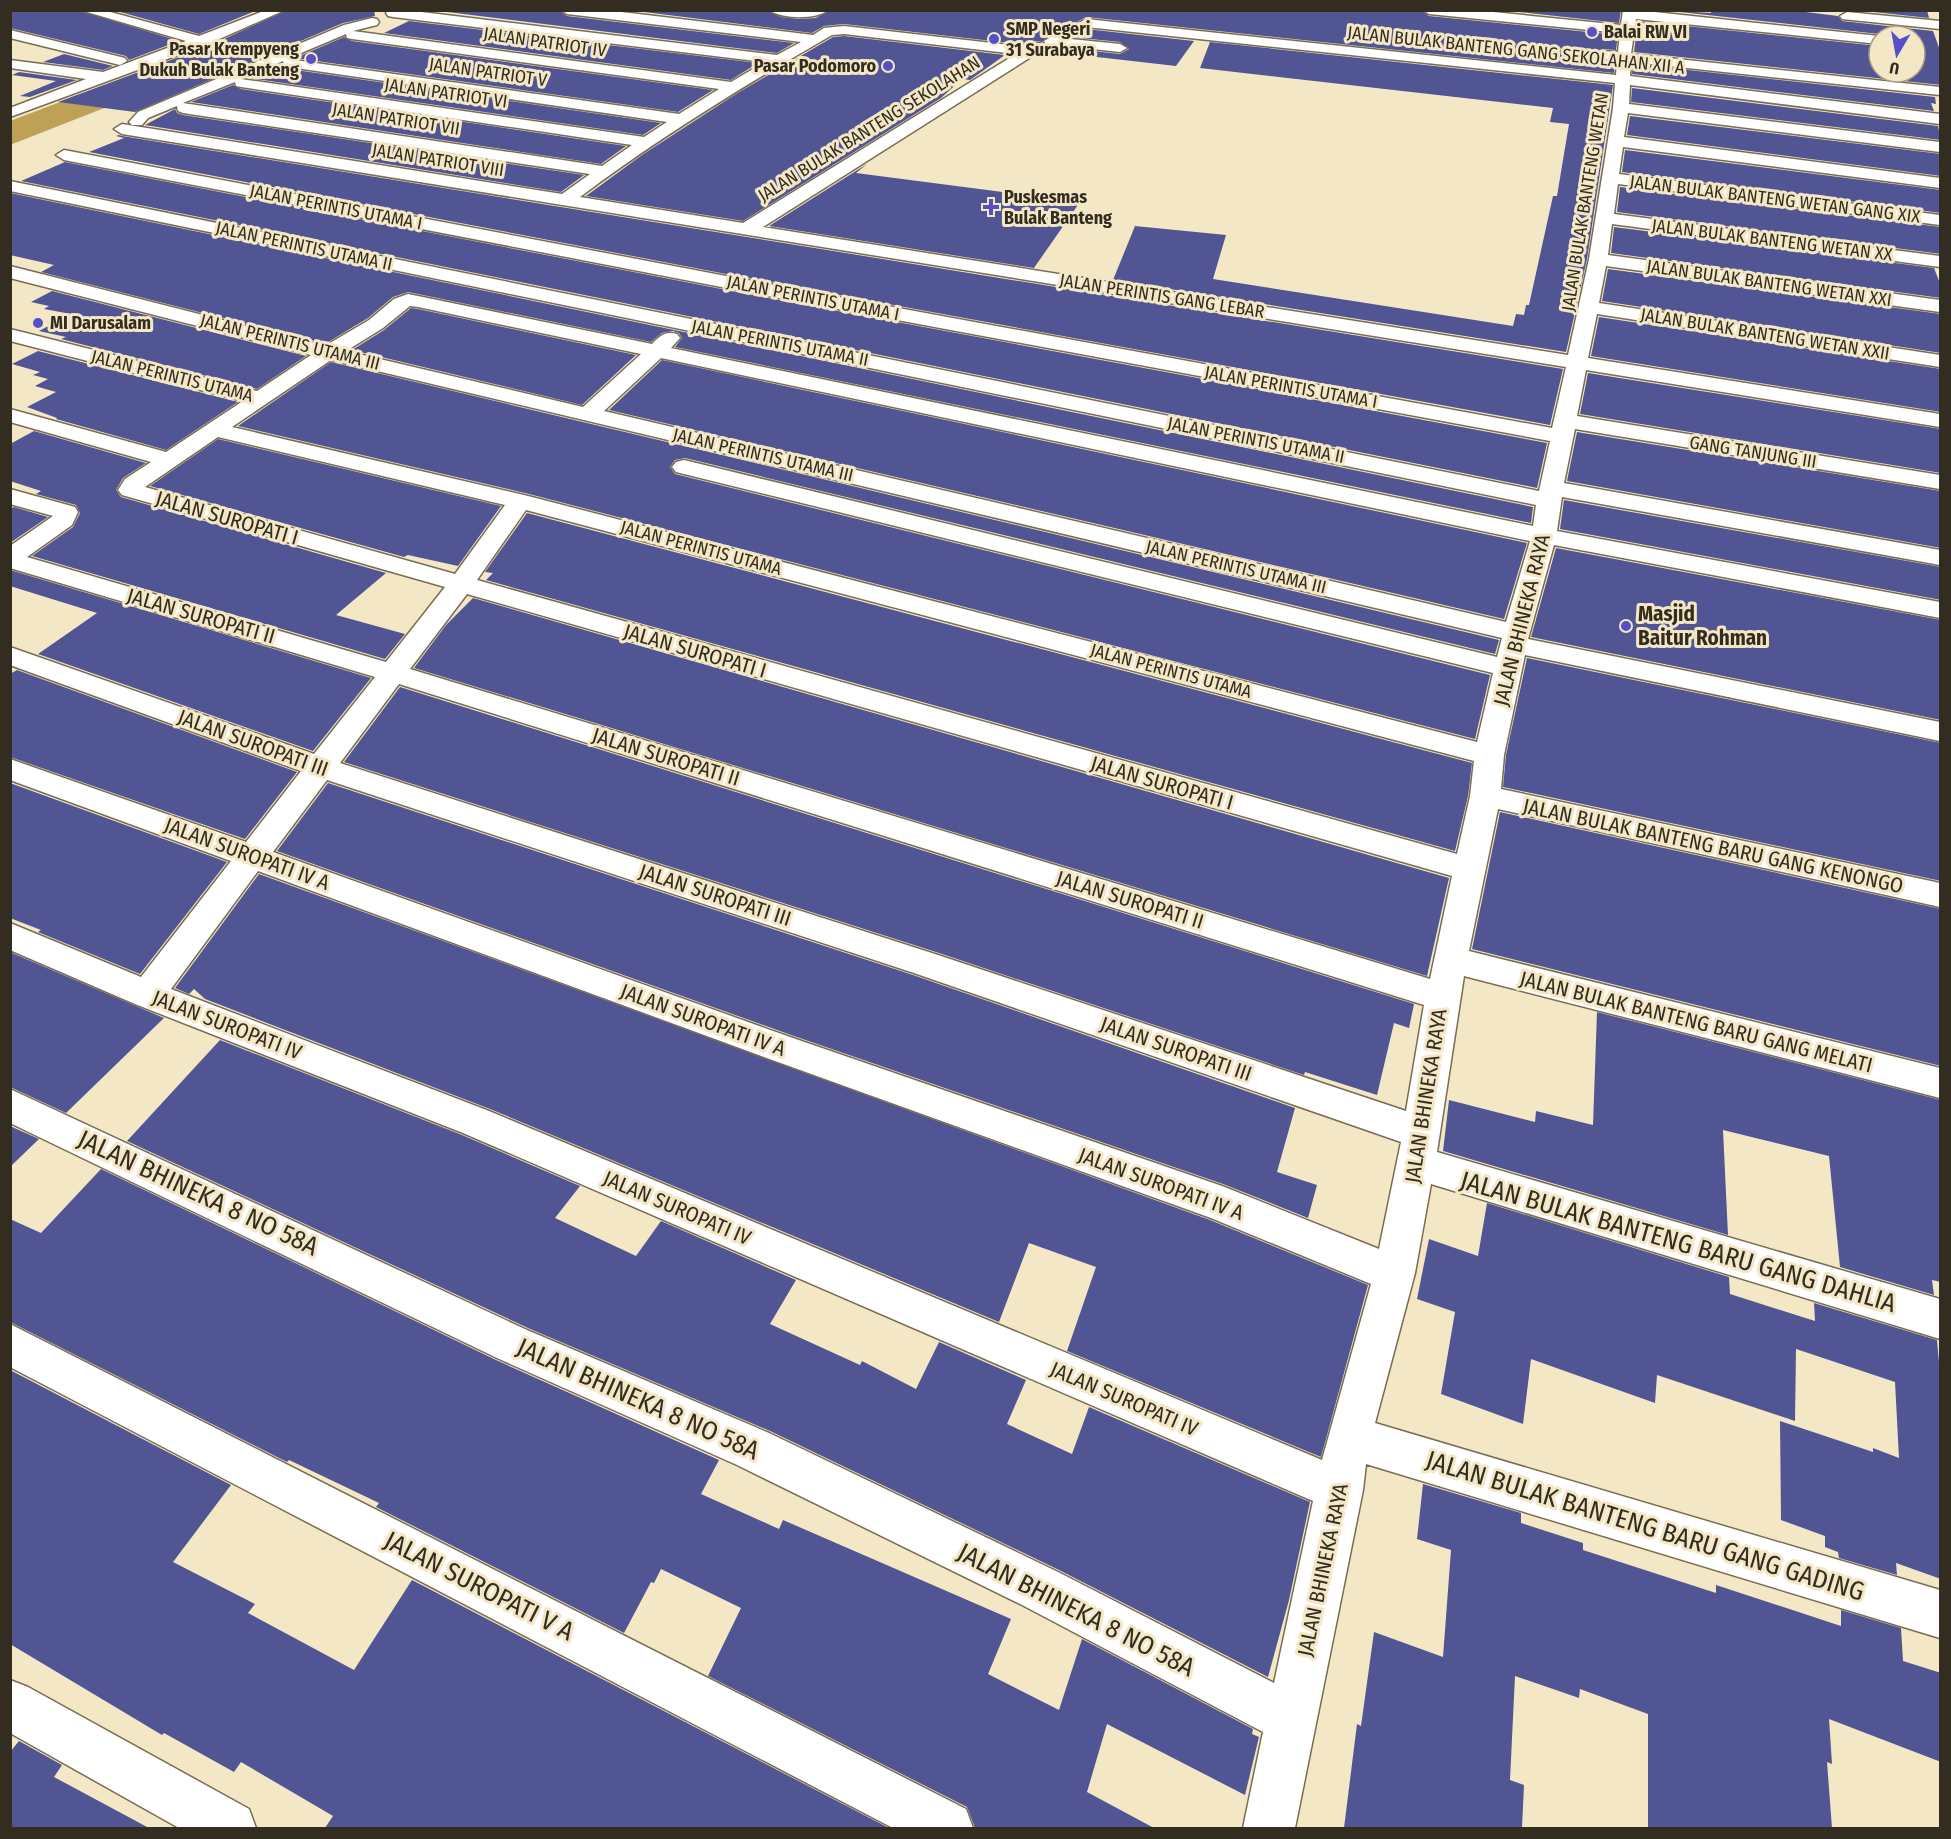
<svg xmlns="http://www.w3.org/2000/svg" width="1951" height="1839" font-family="'Fira Sans Condensed',sans-serif">
	<style>
		.lines { fill: none; stroke-linecap: round; stroke-linejoin: round }
		.river { fill: #bea157; fill-rule: evenodd }
		.building { fill: #525594 }
		.minor-casing { stroke: #796d51; stroke-width: 3 }
		.minor { fill: #fff; fill-rule: evenodd }
		.poi-dot { fill: #5550c8; stroke: #f4e7c6; stroke-width: 2 }
		.labels { text-anchor: middle; dominant-baseline: central; stroke-width: 6; stroke-linejoin: round; paint-order: stroke }
		.far-poi-label { font-size: 18px; font-weight: bold; fill: #332d21; stroke: #f4e7c6; text-anchor: start }
		.far-street-label { font-size: 18px; fill: #332d21; stroke: #f4e7c6 }
		.street-label { font-size: 21px; fill: #332d21; stroke: #f4e7c6 }
		.poi-label { font-size: 21px; font-weight: bold; fill: #332d21; stroke: #f4e7c6; text-anchor: start }
		.near-street-label { font-size: 26px; fill: #332d21; stroke: #f4e7c6 }
	</style>
	<rect width="100%" height="100%" fill="#f4e7c6"/>
	<g class="lines">
		<path class="river" d="M184 55 196 58 201 65 196 72 10 145V121Z"/>
	</g>
	<path class="building" d="M10 10H78L179 41 129 60 126 56 10 28Z
		M113 10H258L199 34Z
		M287 10H374L375 16 343 23 135 112 58 102 209 46Z
		M431 10H559L567 16 794 43 777 53Z
		M628 10H767L781 17 799 19 816 18 830 10H1421L1429 16 1618 35 1616 50 1602 49 1593 54 1597 60 1615 63 1614 73 1086 17 1077 22 1086 29 1194 41 1176 66 1044 51 1046 46 1120 54 1129 49 1120 42 1051 35 1042 42 1036 41 1027 45 844 24 824 26 812 33Z
		M1500 10H1621L1619 23Z
		M1662 10 1711 13V10H1790L1838 16 1842 21 1933 31 1941 53V85L1634 52 1638 21 1879 46V72H1915V36H1881L1879 34Z
		M1855 10H1927L1929 18Z
		M409 21 758 63 731 80 384 33Z
		M844 36 1005 55 970 80 962 79 941 98 743 221 586 196 642 155 736 94 833 37Z
		M344 37 352 41 713 90 678 112 295 58Z
		M1210 42 1613 85 1587 259 1566 352 1113 280 1135 226 1226 235 1213 279 1513 326 1516 314 1524 315 1526 305H1529L1553 196H1557L1569 124 1550 122 1553 108 1200 68Z
		M64 54 113 66 103 70 43 62Z
		M281 64 284 68 289 69 661 123 643 135 249 78Z
		M1633 64 1935 97 1936 104 1931 103 1934 111 1632 74Z
		M19 72 77 80 27 98 30 97 20 96 56 81 12 75Z
		M233 85 241 89 626 146 601 164 191 102Z
		M1632 88 1938 126 1941 140 1631 102Z
		M175 109 177 113 183 115 584 175 561 192 145 125Z
		M1630 116 1941 154V176L1627 135Z
		M119 135 122 136 1563 369 1550 425 784 285 89 152 124 138 116 136Z
		M1625 150 1941 190V213L1622 172Z
		M65 162 784 301 1547 443 1537 488 21 181Z
		M867 164 856 173 1080 202 1034 268 769 226Z
		M1620 187 1941 227V254L1617 212Z
		M10 193 1533 507 1531 523 675 347 682 338 679 333 673 331 662 333 651 342 408 292 393 297 368 318 325 344 41 272 54 265 10 255Z
		M1614 227 1934 268 1941 286V298L1611 253Z
		M1608 269 1941 314V353L1602 301Z
		M52 291 306 356 257 389 61 339 66 337 39 331 71 314 44 309 49 306 31 302Z
		M411 308 418 309 636 355 582 405 352 350 384 330Z
		M1599 317 1941 369V412L1591 356Z
		M38 351 238 402 166 450 56 419 57 418 27 407 56 392 35 386 48 379 33 375 40 372 12 364Z
		M662 360 1527 543 1504 619 609 410Z
		M331 362 1499 640 1495 654 685 458 675 460 670 467 675 474 1490 675 1475 739 529 494 238 426Z
		M1588 373 1941 429V473L1580 414Z
		M34 431 146 463 123 478 116 490 121 497 386 573 336 615 405 634 385 659 32 556 73 527 80 513 76 505 36 494 41 491 10 481V444Z
		M1577 432 1941 491V548L1567 481Z
		M218 439 501 506 458 566 408 555 404 557 150 486Z
		M1564 500 1941 567V600L1560 529Z
		M14 507 48 517 10 543V509Z
		M527 513 1472 763 1468 796 1455 851 486 580 493 573 485 572Z
		M1556 548 1941 620V720L1531 637Z
		M10 570 371 678 313 751 38 654 97 613 10 586Z
		M473 598 1449 878 1427 976 414 668 446 625Z
		M1527 658 1941 743V881L1503 787 1506 755Z
		M17 670 297 772 245 839 10 757V674Z
		M400 687 1414 1004 1409 1028 1394 1023 1377 1095 1305 1072 1304 1075 939 953 344 762Z
		M10 783 227 862 140 974 38 932 41 930 10 918Z
		M328 783 913 975 1295 1108 1277 1172 1317 1185 1308 1218 1223 1184 791 1035 277 851Z
		M1500 812 1941 909V1066L1472 949Z
		M259 874 1210 1220 1368 1285 1321 1457 1067 1351 1096 1267 1029 1243 999 1322 490 1109 205 999 194 989 189 994 175 988Z
		M12 953 164 1018 66 1113 10 1087Z
		M1597 1012 1941 1100V1282L1932 1280 1934 1295 1840 1267 1829 1156 1723 1130 1728 1235 1443 1151 1449 1100 1535 1122 1536 1111 1593 1125Z
		M220 1040 462 1135 580 1186 555 1218 636 1256 661 1221 796 1280 770 1324 860 1365 862 1361 916 1389 939 1342 1026 1380 1007 1424 1072 1454 1089 1407 1310 1502 1289 1600 1268 1677 1059 1570 770 1431 528 1328 127 1141Z
		M10 1126 39 1139 10 1167Z
		M101 1169 496 1360 719 1460 701 1494 779 1529 783 1520 1011 1619 988 1674 1059 1710 1082 1639 1253 1729 1252 1734 1259 1737 1245 1795 1107 1724 1087 1792 1154 1828H975L967 1807 708 1676 741 1608 661 1569 654 1583 651 1582 624 1633 376 1507 379 1503 289 1460 287 1462 10 1322V1219L41 1233Z
		M1487 1203 1729 1277 1730 1294 1815 1321 1814 1303 1937 1340 1941 1384V1579L1896 1563 1897 1575 1839 1558 1838 1552 1825 1547V1536L1781 1520 1780 1421 1873 1452V1448L1899 1458 1895 1382 1796 1349 1795 1421 1657 1375 1655 1403 1531 1359 1523 1424 1441 1394 1455 1312 1417 1299 1429 1239 1478 1256Z
		M10 1370 231 1485 173 1562 255 1604 248 1613 354 1670 412 1580 889 1828H325L333 1816 241 1762 234 1772 164 1733 162 1735 10 1644Z
		M1423 1484 1521 1513V1523L1583 1543V1550L1716 1593V1585L1841 1626V1610L1901 1628 1903 1661 1941 1673V1762L1829 1719 1832 1764 1827 1762 1832 1828H1648V1714L1580 1689 1579 1698 1515 1676 1510 1780 1524 1785 1522 1828H1344L1357 1724 1361 1726 1374 1632 1443 1657 1451 1550 1417 1539Z
		M19 1741 62 1765 54 1777 149 1828H10V1752Z"/>
	<g class="lines">
		<g class="minor-casing">
			<path id="minor" d="M80 10H103L199 36 266 10H285L208 44 10 117V108L86 79 10 68V60L103 72 186 41Z
				M388 10H405L777 55 801 42 567 14 561 10H605L813 35 824 28 844 26 1027 47 1037 43 1042 44 1044 47 1042 50 763 227 1568 355 1589 259 1613 108 1615 83 1086 27 1079 23 1086 19 1616 75 1617 61 1597 58 1595 55 1602 51 1618 52 1620 33 1429 14 1423 10H1473L1621 25 1623 10H1636L1879 36V44L1636 19 1631 54 1940 87V95L1631 62 1630 76 1940 114V124L1630 85 1629 104 1940 142V152L1628 113 1624 137 1940 178V188L1623 147 1619 174 1940 215V225L1618 184 1614 214 1940 256V267L1612 224 1608 255 1940 300V312L1606 266 1599 303 1940 355V367L1597 314 1588 358 1940 414V427L1586 370 1577 416 1940 475V489L1575 429 1564 483 1940 550V565L1562 497 1557 531 1940 602V618L1554 545 1528 639 1940 722V741L1525 655 1504 755 1501 789 1940 883V907L1498 809 1469 951 1940 1068V1098L1464 976 1437 1152 1940 1299V1339L1431 1184 1415 1273 1375 1423 1940 1590V1638L1366 1464 1363 1490 1295 1828H1243L1263 1732 1024 1606 737 1465 497 1358 10 1123V1089L527 1330 769 1433 1058 1572 1274 1683 1313 1501 463 1133 135 1004 10 950V923L141 977 231 861 10 780V759L246 842 301 771 10 665V647L314 754 375 677 10 568V546L53 516 10 504V489L75 507 78 512 72 525 27 557 386 662 445 587 122 495 118 490 125 479 151 462 10 422V409L166 452 243 401 10 341V329L257 391 311 355 10 278V266L325 346 369 320 394 299 408 294 652 344C660 336 665 331 677 334L680 338 671 348 1533 526 1536 505 10 191V181L1539 491 1550 441 784 299 64 160 56 155 64 150 784 287 1552 428 1566 367 122 134 114 129 122 124 562 194 590 174 183 113 178 111 177 106 148 118 142 125H132L129 122 138 112 344 25 372 18 377 19 379 22 377 25 353 31 731 82 765 62 393 17 388 16 386 13ZM346 34 347 38 352 39 719 89 679 114 287 59ZM844 34 1016 54 743 223 580 197C660 137 745 85 832 35ZM283 61 284 66 289 67 667 122 644 137 241 79ZM235 82 236 86 241 87 632 145 602 166 183 103ZM410 306 418 307 641 354 583 407 346 351 383 328ZM661 358 1530 541 1506 622 604 411ZM331 360 1502 638 1497 657 684 460 676 462 672 467 676 472 1493 673 1477 742 528 496 232 427ZM218 437 505 505 455 574 145 487ZM526 510 1474 761 1470 796 1457 854 477 580ZM467 594 1452 876 1430 979 410 669ZM399 684 1424 1005 1406 1111 938 955 340 763ZM327 780 914 973 1401 1142 1379 1249 1222 1186 790 1037 273 852ZM258 871 764 1057 1211 1218 1371 1284 1322 1460 489 1111 171 989Z
				M769 10H828C816 20 781 19 769 10Z
				M1847 12 1940 21V29L1842 19 1840 16Z
				M10 30 125 58 127 61 120 65 10 38Z
				M1051 37 1120 44 1127 48 1120 52 1046 44 1044 41Z
				M10 1324 966 1809 973 1828H893L10 1367Z
				M10 1680 28 1687 249 1809 256 1828H179L10 1733Z"/>
		</g>
		<use href="#minor" class="minor"/>
	</g>
	<g class="poi-dot">
		<circle cx="1592" cy="32" r="6"/>
		<circle cx="994" cy="39" r="6"/>
		<circle cx="311" cy="59" r="6"/>
		<circle cx="888" cy="66" r="6"/>
		<path d="M988 198h6v6h6v6h-6v6h-6v-6h-6v-6h6z"/>
		<circle cx="38" cy="323" r="6"/>
		<circle cx="1626" cy="626" r="6"/>
	</g>
	<g class="labels">
		<g class="far-poi-label">
			<text x="1006" y="29">SMP Negeri<tspan x="1006" dy="21">31 Surabaya</tspan></text>
			<text x="1604" y="32">Balai RW VI</text>
			<text x="299" y="49" text-anchor="end">Pasar Krempyeng<tspan x="299" dy="21">Dukuh Bulak Banteng</tspan></text>
			<text x="876" y="66" text-anchor="end">Pasar Podomoro</text>
			<text x="1004" y="197">Puskesmas<tspan x="1004" dy="21">Bulak Banteng</tspan></text>
			<text x="50" y="323">MI Darusalam</text>
		</g>
		<g class="far-street-label">
			<text transform="translate(545 42) rotate(8)">JALAN PATRIOT IV</text>
			<text transform="translate(1516 50) rotate(6)">JALAN BULAK BANTENG GANG SEKOLAHAN XII A</text>
			<text transform="translate(488 72) rotate(8)">JALAN PATRIOT V</text>
			<text transform="translate(446 93) rotate(8)">JALAN PATRIOT VI</text>
			<text transform="translate(396 119) rotate(9)">JALAN PATRIOT VII</text>
			<text transform="translate(869 129) rotate(-32)">JALAN BULAK BANTENG SEKOLAHAN</text>
			<text transform="translate(438 160) rotate(9)">JALAN PATRIOT VIII</text>
			<text transform="translate(1775 199) rotate(7)">JALAN BULAK BANTENG WETAN GANG XIX</text>
			<text transform="translate(1585 202) rotate(-81)">JALAN BULAK BANTENG WETAN</text>
			<text transform="translate(336 207) rotate(11)">JALAN PERINTIS UTAMA I</text>
			<text transform="translate(1772 240) rotate(7)">JALAN BULAK BANTENG WETAN XX</text>
			<text transform="translate(304 246) rotate(12)">JALAN PERINTIS UTAMA II</text>
			<text transform="translate(1769 283) rotate(8)">JALAN BULAK BANTENG WETAN XXI</text>
			<text transform="translate(1162 296) rotate(9)">JALAN PERINTIS GANG LEBAR</text>
			<text transform="translate(813 298) rotate(11)">JALAN PERINTIS UTAMA I</text>
			<text transform="translate(1765 334) rotate(9)">JALAN BULAK BANTENG WETAN XXII</text>
			<text transform="translate(290 342) rotate(14)">JALAN PERINTIS UTAMA III</text>
			<text transform="translate(780 343) rotate(11)">JALAN PERINTIS UTAMA II</text>
			<text transform="translate(172 376) rotate(14)">JALAN PERINTIS UTAMA</text>
			<text transform="translate(1291 387) rotate(10)">JALAN PERINTIS UTAMA I</text>
			<text transform="translate(1256 440) rotate(11)">JALAN PERINTIS UTAMA II</text>
			<text transform="translate(1753 452) rotate(9)">GANG TANJUNG III</text>
			<text transform="translate(763 455) rotate(13)">JALAN PERINTIS UTAMA III</text>
			<text transform="translate(701 548) rotate(15)">JALAN PERINTIS UTAMA</text>
			<text transform="translate(1236 567) rotate(13)">JALAN PERINTIS UTAMA III</text>
			<text transform="translate(1171 671) rotate(15)">JALAN PERINTIS UTAMA</text>
		</g>
		<g class="street-label">
			<text transform="translate(227 518) rotate(16)">JALAN SUROPATI I</text>
			<text transform="translate(201 616) rotate(16)">JALAN SUROPATI II</text>
			<text transform="translate(1522 620) rotate(-76)">JALAN BHINEKA RAYA</text>
			<text transform="translate(695 651) rotate(16)">JALAN SUROPATI I</text>
			<text transform="translate(253 743) rotate(20)">JALAN SUROPATI III</text>
			<text transform="translate(666 757) rotate(17)">JALAN SUROPATI II</text>
			<text transform="translate(1162 783) rotate(16)">JALAN SUROPATI I</text>
			<text transform="translate(1713 846) rotate(12)">JALAN BULAK BANTENG BARU GANG KENONGO</text>
			<text transform="translate(247 854) rotate(20)">JALAN SUROPATI IV A</text>
			<text transform="translate(715 895) rotate(18)">JALAN SUROPATI III</text>
			<text transform="translate(1130 900) rotate(17)">JALAN SUROPATI II</text>
			<text transform="translate(703 1020) rotate(20)">JALAN SUROPATI IV A</text>
			<text transform="translate(1696 1022) rotate(14)">JALAN BULAK BANTENG BARU GANG MELATI</text>
			<text transform="translate(227 1025) rotate(21)">JALAN SUROPATI IV</text>
			<text transform="translate(1176 1049) rotate(19)">JALAN SUROPATI III</text>
			<text transform="translate(1426 1096) rotate(-81)">JALAN BHINEKA RAYA</text>
			<text transform="translate(1161 1184) rotate(20)">JALAN SUROPATI IV A</text>
			<text transform="translate(677 1208) rotate(23)">JALAN SUROPATI IV</text>
			<text transform="translate(1124 1399) rotate(23)">JALAN SUROPATI IV</text>
			<text transform="translate(1323 1570) rotate(-78)">JALAN BHINEKA RAYA</text>
		</g>
		<g class="poi-label">
			<text x="1638" y="614">Masjid<tspan x="1638" dy="24">Baitur Rohman</tspan></text>
		</g>
		<g class="near-street-label">
			<text transform="translate(198 1193) rotate(25)">JALAN BHINEKA 8 NO 58A</text>
			<text transform="translate(1678 1242) rotate(16)">JALAN BULAK BANTENG BARU GANG DAHLIA</text>
			<text transform="translate(638 1399) rotate(24)">JALAN BHINEKA 8 NO 58A</text>
			<text transform="translate(1645 1526) rotate(17)">JALAN BULAK BANTENG BARU GANG GADING</text>
			<text transform="translate(479 1586) rotate(27)">JALAN SUROPATI V A</text>
			<text transform="translate(1076 1610) rotate(27)">JALAN BHINEKA 8 NO 58A</text>
		</g>
	</g>
	<rect width="1951" height="1839" fill="none" stroke="#332d21" stroke-width="24"/>
	<g transform="translate(1897 54) rotate(190)"><circle r="28" fill="#f4e7c6" stroke="#a79d84" stroke-width="1.5"/>
	<path d="M0-4.5L10 22L0 15L-10 22Z" fill="#5550c8"/>
	<text y="-9" font-size="16" font-weight="bold" text-anchor="middle" fill="#332d21">U</text>
	</g>
</svg>
